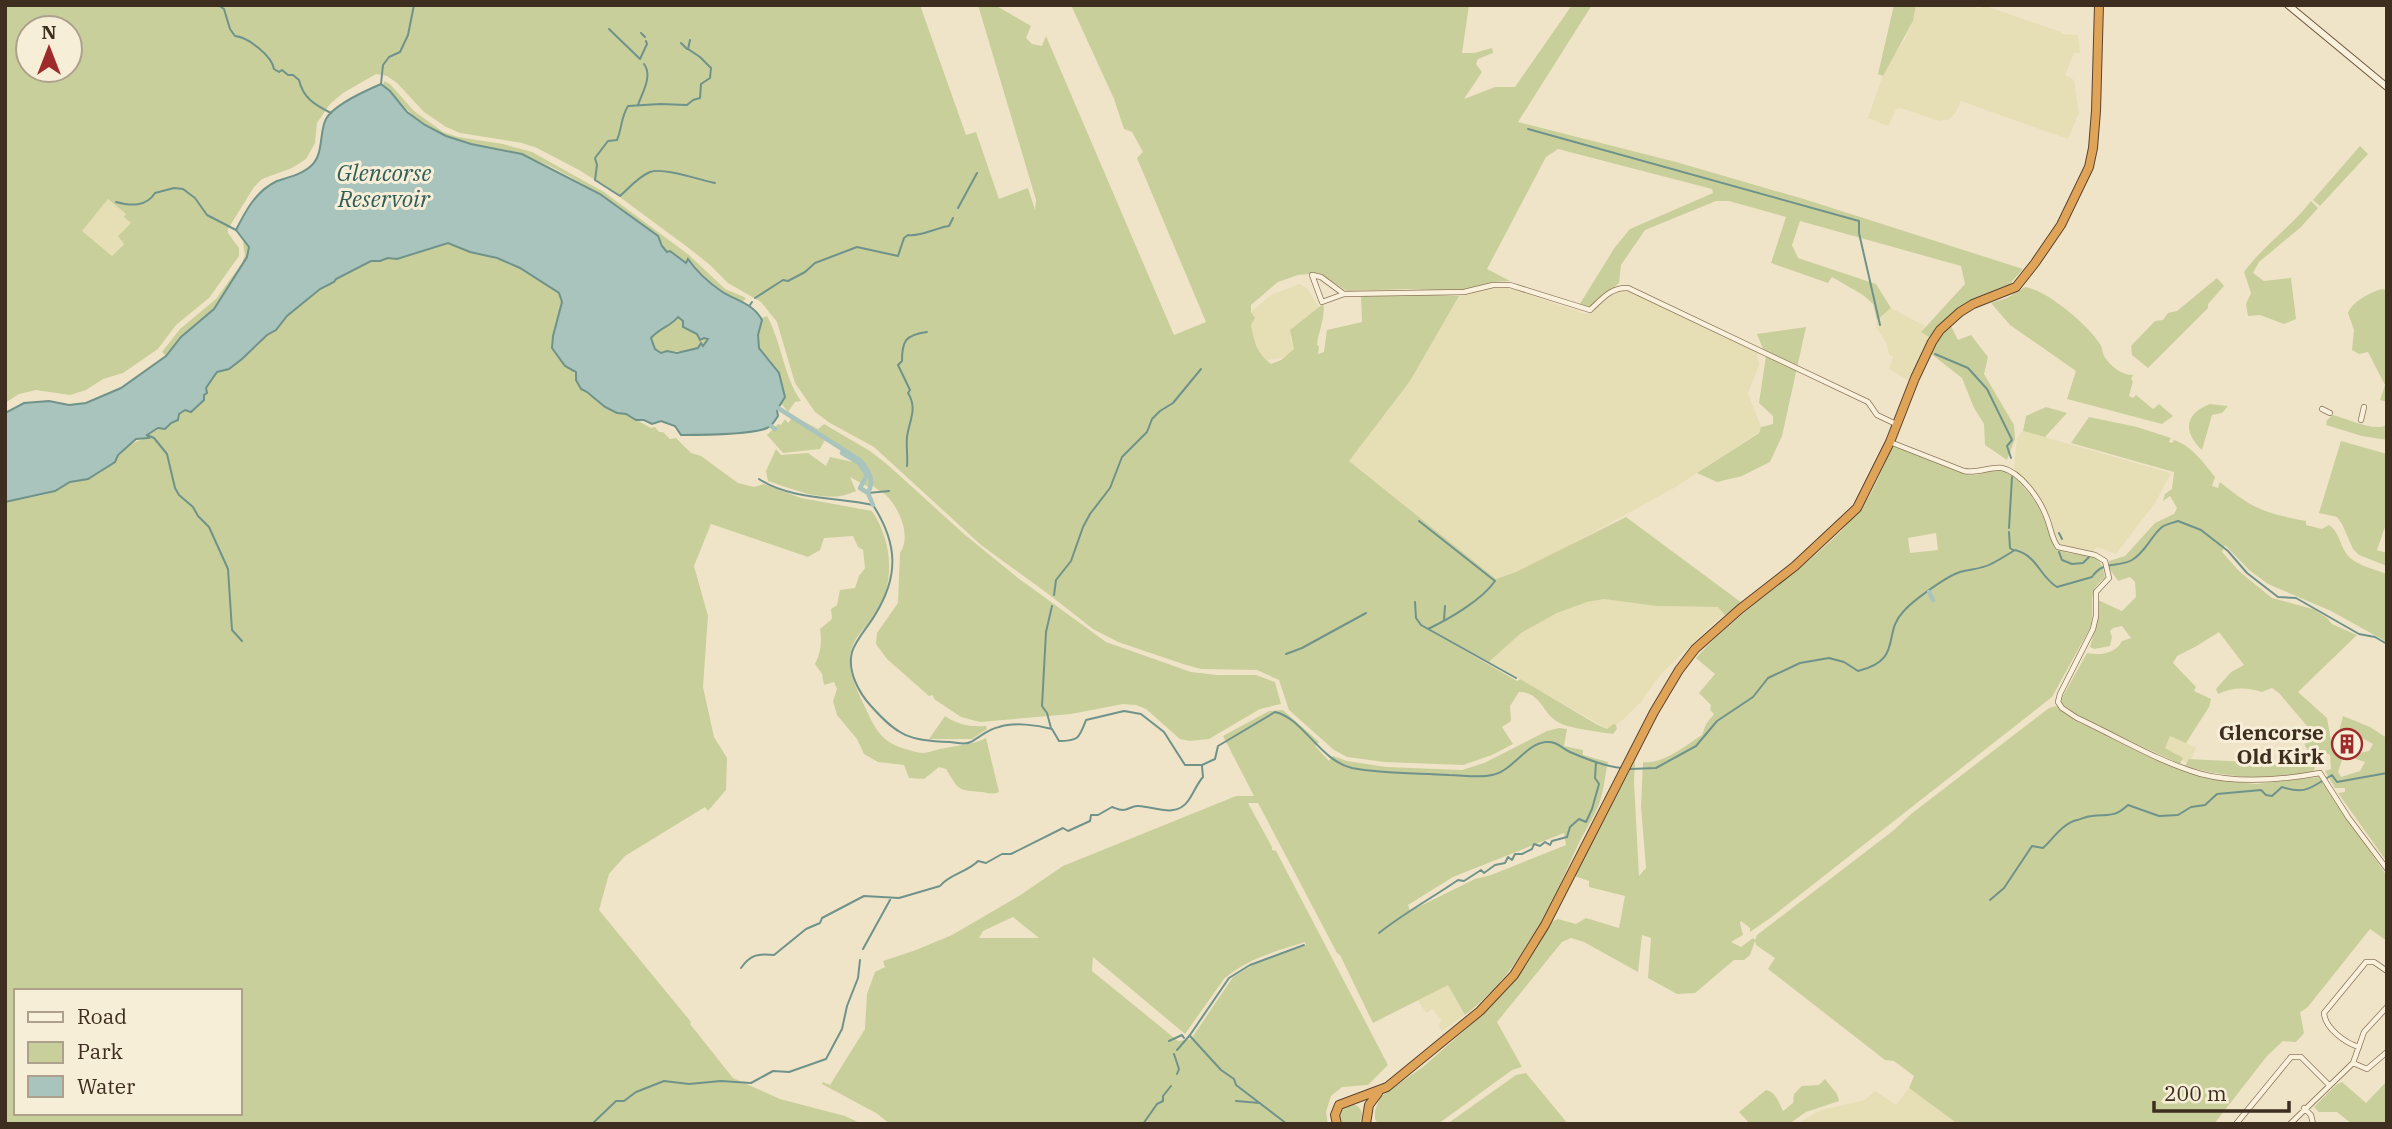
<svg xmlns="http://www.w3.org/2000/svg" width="2392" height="1129" font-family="'IBM Plex Serif',serif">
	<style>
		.farmland { fill: #e6deb5 }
		.green { fill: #c9cf9b; fill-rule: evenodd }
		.water { fill: #a9c4bc; stroke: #6f938a; stroke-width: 2; fill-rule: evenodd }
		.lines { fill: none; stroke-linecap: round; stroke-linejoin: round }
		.stream { stroke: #6f938a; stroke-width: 2 }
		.canal { stroke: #a9c4bc; stroke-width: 4.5 }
		.street-casing { stroke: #8d765c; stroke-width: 6 }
		.secondary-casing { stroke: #6f573f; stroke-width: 8 }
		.highway-casing { stroke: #5b4430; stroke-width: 10 }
		.street { stroke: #faf1dc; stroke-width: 4.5 }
		.secondary { stroke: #faf1dc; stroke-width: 6 }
		.highway { stroke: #e0a458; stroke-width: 8 }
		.labels { text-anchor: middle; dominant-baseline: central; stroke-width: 6; stroke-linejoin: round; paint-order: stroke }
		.poi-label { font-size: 21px; font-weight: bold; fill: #3d2e20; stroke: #f7eed8; text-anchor: end }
		.water-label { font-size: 23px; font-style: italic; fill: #2f5d5a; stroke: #f7eed8 }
	</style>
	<rect width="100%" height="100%" fill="#f0e4c8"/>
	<path class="farmland" d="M1916 5H1962L1980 8 1983 5 2061 32 2062 34 2078 35 2080 53H2074L2065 75 2074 80 2079 113 2068 139 1961 101 1955 114 1949 119 1939 121 1901 108 1896 109 1888 126 1868 118 1885 69 1905 39 1913 21Z
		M108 199 126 214 131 223 124 243 112 256 82 231Z
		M1299 284 1307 288 1319 307 1290 336 1294 349 1289 354 1282 358 1265 360 1262 357 1254 339 1251 325 1255 318 1251 312 1271 295Z
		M1493 288H1510L1586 314 1592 312 1614 293 1620 291 1630 292 1757 352 1759 365 1748 393 1761 427 1759 432 1674 488 1548 557 1516 572 1496 579 1348 461 1410 381 1459 296Z
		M1891 308 1925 326 1921 332 1929 337 1910 381 1889 369 1893 357 1889 355 1887 344 1876 327 1877 320Z
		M2023 431 2171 473 2155 503 2116 554 2097 547 2092 552 2059 544 2045 507 2014 468 2017 438Z
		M1604 599 1656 606 1719 607 1725 615 1714 623 1661 674 1640 703 1624 719 1616 725 1612 724 1608 729 1489 662 1521 633 1557 613 1587 602Z
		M2170 736 2196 747 2191 760 2187 763 2164 748Z
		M1448 985 1465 1015 1442 1031 1439 1027 1441 1020 1433 1009 1426 1013 1417 999Z
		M1909 1088 1958 1124H1797L1821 1110 1865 1100 1875 1091 1896 1105Z"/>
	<path class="green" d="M5 5H920L966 135 976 132 999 199 1028 188 1035 210 1036 200 978 5H995L1031 26 1026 38 1032 44 1042 46 1046 36 1174 335 1206 322 1137 158 1143 152 1132 132 1124 129 1114 99 1071 5H1469L1462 53H1474L1492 48 1493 53 1478 59 1476 64 1482 72 1464 99 1495 87H1515L1572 5H1592L1518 122 1676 162 1807 200 2023 269 2008 286 1967 303 1929 337 1921 332 1965 284 1961 266 1800 221 1792 245 1798 258 1876 284 1891 308 1877 320 1873 304 1863 295 1832 277 1828 283 1771 263 1786 217 1729 201H1716L1645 230 1621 265 1619 283 1590 307H1578L1615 247 1630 229 1713 193 1712 189 1558 149 1546 157 1487 269 1510 281 1493 282 1463 291 1408 289 1347 291 1319 273 1298 275 1278 282 1251 305V312L1255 318 1251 325C1254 341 1257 354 1271 364L1281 360 1294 349 1290 330 1323 304C1326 316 1318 333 1317 345L1319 346 1318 354 1324 352 1327 330 1362 322 1361 296 1410 294 1459 296 1410 381 1349 461 1496 579 1516 572 1626 517 1742 603 1725 615 1718 607 1656 606 1604 599 1587 602 1557 613 1521 633 1489 662 1427 629 1517 681 1520 679 1596 724 1607 729 1613 724 1616 725 1617 729 1613 734C1601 732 1566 728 1558 722 1542 713 1541 692 1519 692L1510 706 1511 721 1502 727 1513 744 1492 755 1463 765 1384 762 1347 757 1334 750 1289 710 1279 680 1257 670 1201 669 1186 665 1118 642 1093 629 1047 593 981 545 874 447 830 423 815 412 795 383 777 322 761 302 728 283 710 265 690 249 609 189 579 170 537 148 522 143 460 133 446 127 424 112 397 83 387 76 376 74 343 93 330 104 317 123 315 143 306 159 292 168 262 179 254 187 228 229V233L239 248V256L209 298 176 325 158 349 123 373 103 379 86 390 70 395 36 390 19 394 5 403ZM28 28H70V70H28ZM108 199 126 214 124 217 131 223 118 236 124 244 112 256 82 231Z
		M1894 5H1916L1913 21 1883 76 1878 74Z
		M384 81 390 84 414 111 443 132 458 137 503 144 532 152 604 192 689 255 725 289 744 297 746 299 742 302C721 292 702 279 688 260L687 263C683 261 680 258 677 256 666 247 665 255 658 236 617 205 573 174 524 155 515 151 503 150 492 148 469 144 447 138 426 126 408 115 399 97 383 85Z
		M2360 146 2368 154 2320 206 2313 200Z
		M2311 201 2318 208 2301 227 2259 262 2253 273 2264 281 2291 278 2296 319 2284 324 2260 315 2248 316 2246 304 2251 293 2244 272C2263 246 2291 227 2311 201Z
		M245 241 249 247 247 257 214 309 181 337 166 356 162 352 180 329 216 299 242 263 245 255 243 243Z
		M448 243C471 252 555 273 561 298 563 309 556 325 553 336 563 354 576 370 580 389L617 413 626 414 651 428 655 427 659 432H663L670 439 676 438 691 453 701 456 738 483 754 487 764 484 801 498 872 511C893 542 896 585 874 616 864 630 852 638 850 657 849 673 856 688 863 703 875 728 880 743 909 750 913 751 919 753 924 753 931 752 938 749 945 748 960 745 973 745 986 738L999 792C992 795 989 793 982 792 958 790 959 791 946 769L939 767 924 779 909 778 904 765 878 762 864 754 857 739 837 715 833 701 837 689 834 682 824 685 822 674 815 664C821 652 822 641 820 629L832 619 831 609 837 605 840 590 855 588 859 576 865 568 863 550 858 547 853 536 824 538 820 550 808 557 711 524 694 566 708 616 703 687 714 737 727 758 726 790 708 811 705 807 625 856 609 874 599 910 691 1022 690 1024 733 1078 780 1099 845 1116 862 1124H5V502C21 499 38 497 53 492 60 490 65 484 72 482 77 480 83 481 88 479 114 470 121 441 149 438L147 435 178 420 179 414 204 395 206 388 217 372 229 369 242 359 267 335 276 330 287 316 320 289 334 282 336 279 371 261H380L388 258 397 259ZM16 991H240V1113H16Z
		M2217 278 2224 286 2208 304V308L2148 368 2132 355 2131 346 2155 321 2163 320 2168 313 2177 311Z
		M2025 287C2047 290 2088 325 2100 344 2103 348 2102 355 2106 359 2113 368 2122 375 2133 375L2131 379 2133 381 2129 396 2133 398 2136 395 2153 409 2159 404 2173 416 2162 424 2067 399 2076 371 2010 325 1991 303 2007 298Z
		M2382 289 2387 290V402L2380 400 2385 385 2368 352 2359 354 2352 350 2354 330 2348 313C2352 302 2370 292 2382 289Z
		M767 316C782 343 783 375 801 401L795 402 788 412 781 403 785 397 770 360 759 348 758 335 761 318Z
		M679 317 683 321V327L708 339C698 357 676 348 661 353L655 349 651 338C659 328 671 326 679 317Z
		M1950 324 1958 340 1971 335 1988 357 1984 374 2014 425 2015 439 2007 460 1985 445 1984 424 1974 408 1962 378 1930 353Z
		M1806 327 1782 436 1770 462 1742 476 1717 482 1697 473 1759 433 1761 427 1773 424V416L1759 403 1766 356 1757 334Z
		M2210 404 2228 406 2222 413 2212 415 2202 450C2183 432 2184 414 2210 404Z
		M2046 407 2067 413 2045 437 2023 431 2026 416Z
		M2333 415C2349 419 2373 432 2387 425V440L2362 436 2326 425 2327 420Z
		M794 416 818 429 824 424 870 451 888 465 964 534 1018 578 1106 642 1191 672 1217 675H1256L1275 682 1281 704 1260 709 1209 739 1190 741 1180 739 1146 709 1136 705 1123 704 1071 714 980 722 961 717 934 699 933 695 929 696 887 659 876 644 877 633 898 603 900 553C912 536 899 508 886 495 881 491 876 489 872 485L868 487 850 477 856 491C828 505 796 490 768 481L766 471 776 449 781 455 808 453 826 466 830 457 853 462 857 456 826 438 820 449 783 453 767 435 778 424 781 425 785 419 788 423Z
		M2089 417 2137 427 2171 438 2169 442 2172 443 2174 440C2192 446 2203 462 2215 477L2212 486 2218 488 2220 482C2253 509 2264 513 2306 521V525L2322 529 2329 525C2340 533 2339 543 2346 553 2354 565 2374 569 2387 574V642L2331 611 2268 584 2249 570 2225 545 2222 552 2240 572 2272 598 2313 609 2327 618 2332 624 2357 635 2298 692 2327 718 2332 746 2341 755 2342 760 2338 772 2341 777 2360 771 2365 762 2356 759 2355 754 2369 751 2373 744 2352 733 2338 735 2343 716 2370 727 2387 738V795L2385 799 2387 804V862L2338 793 2345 792V788H2335L2325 771 2331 769 2330 755 2322 751 2310 753 2305 746 2307 726 2279 693 2272 688 2262 692C2247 687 2233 687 2218 694L2216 689 2231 672 2244 665 2219 632 2195 647 2177 656 2173 663 2196 687 2194 691 2211 699 2209 707 2186 743 2170 736 2165 748 2183 758 2180 764 2079 717 2061 703 2063 696 2087 653C2101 656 2116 653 2122 641L2131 638 2122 626 2113 628 2110 631 2112 637 2110 646 2094 649 2090 647 2097 622 2098 600 2122 611 2136 597 2135 582 2130 577 2118 581 2109 568V561L2125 556 2155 523 2174 514 2177 508 2170 496 2163 501 2165 494 2172 489 2174 472 2071 443Z
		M2341 441 2387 454V521L2377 550 2387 553V566L2359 555 2353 549 2342 524 2337 517 2319 513Z
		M1895 446C1909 451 1922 456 1936 461 1947 466 1959 474 1971 475 1981 476 1993 467 2003 470 2012 472 2020 483 2027 491 2034 499 2040 508 2044 518 2049 527 2048 541 2057 547 2076 563 2101 542 2105 578 2084 592 2097 606 2090 628L2052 697 1773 916 1750 932V928L1741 921 1740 923 1743 935 1731 942 1741 947 1753 938 1755 940 1757 935 1894 830 1911 814 2049 708 2056 706 2076 721 2179 769 2206 778 2255 784 2319 777 2387 876V941L2370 929 2307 1008 2300 1012 2304 1033 2296 1042 2283 1041 2267 1056 2214 1124H1958L1909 1088 1914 1076 1894 1061 1885 1060 1768 969 1775 958 1756 945 1755 941 1750 955 1744 960H1734L1695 993 1677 994 1648 978 1651 938 1642 935 1638 972 1584 942 1571 938 1562 942 1497 1022 1522 1067 1512 1070 1438 1124H1378L1375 1119V1111L1380 1097 1424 1066 1481 1016 1521 970 1551 922 1558 919 1576 924 1586 918 1619 928 1625 896 1589 887V881L1574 876 1635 761 1634 782 1639 876 1646 868 1641 807 1643 762C1663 765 1686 745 1702 735L1706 724 1714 714 1710 710 1711 705 1699 693 1715 674 1696 658C1745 603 1813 567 1860 510 1874 492 1882 468 1892 448ZM1936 533 1938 550 1910 553 1908 538Z
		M1283 710 1319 742 1315 746 1329 761 1333 756 1347 761 1386 767 1462 770 1484 763 1547 731 1559 728 1567 729 1564 746 1583 750V755L1608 762C1605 775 1604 791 1599 804 1593 819 1584 832 1577 847 1549 909 1521 972 1465 1015L1448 985 1373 1023 1340 955 1337 953 1258 803H1248L1272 847V850L1276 851 1388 1065 1368 1085 1342 1087 1331 1096 1326 1112 1328 1124H890L876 1113 822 1084 823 1082 830 1085 865 1029 867 994 875 972 885 967 883 961 916 950 952 935 1019 896 1063 866 1236 796H1254L1223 736 1269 711ZM1564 833 1566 845 1491 875 1475 879 1410 911 1408 905 1453 877ZM1013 917 1039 938H979L983 931ZM1305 942 1306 945 1256 963 1233 977 1191 1039 1178 1041 1092 971 1093 957 1185 1034 1224 979C1246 959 1277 951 1305 942Z
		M945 716C958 725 970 727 986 726L987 729 972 739H929Z
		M2189 759 2289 764 2310 762 2314 764 2315 769C2297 788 2209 774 2185 766Z
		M1526 1073 1568 1124H1447L1516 1075Z
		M1825 1079 1837 1094 1839 1101 1806 1112 1789 1124H1750L1739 1112 1766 1090C1776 1092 1779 1103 1783 1111L1793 1103 1794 1094 1802 1086 1819 1085Z
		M2387 1081V1124H2352L2337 1112H2319L2314 1107 2336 1085 2342 1082 2366 1103Z
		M1340 1115a11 11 0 1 1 22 0a11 11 0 1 1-22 0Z"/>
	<path class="water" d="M381 84 390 91 407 112 425 125 446 136 471 144 522 154 600 194 658 236 662 246 667 252 670 251 686 263 688 259C697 272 708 282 721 291 736 301 753 303 762 320L758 335 759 348 779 373 785 397 777 410 778 416C775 421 772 426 767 428 752 435 699 435 681 435L675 426 661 421 652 424 644 420H636L626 414 617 413 605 407 587 392 581 389 576 380V372L565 366 552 348 553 336 562 302 559 293 520 268 497 258 470 252 448 243 397 259 388 258 380 261H371L336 279 334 282 320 289 287 316 276 330 267 335 242 359 229 369 217 372 206 388 207 393 204 395V400L191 412 185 410 179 414 178 420 171 423 165 429 158 428 147 435 149 438 136 439 118 455 115 462 88 479 70 482 55 491 5 502V413L24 403 49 401 69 405 86 403 121 388 166 356 181 337 214 309 247 257 249 247 236 230C246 210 256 191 277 181 289 177 303 174 312 165 324 153 319 132 326 119 334 104 367 90 381 84ZM678 317 683 321V327L697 334 700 340 704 338 708 339 703 346 701 343 698 348 677 353 667 351 661 353 655 349 651 338C660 328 671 326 678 317Z"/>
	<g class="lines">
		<path class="stream" d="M218 5 224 9 230 29 235 36C248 37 272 56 274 69L279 72 282 70 288 75H293L299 80C303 98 315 105 331 113
			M609 29 640 59 647 44 646 41
			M641 33 645 37
			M690 40 688 49 700 57 711 68 710 78 701 84 700 98 693 100 687 105 660 104 628 106C621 117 622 128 617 140L608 141 595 158 597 165 595 180 620 196C630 187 638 177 650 172 664 167 700 180 715 183
			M681 43 687 49
			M381 84 383 65 389 57 400 52 408 35 414 5
			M638 105C642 93 653 76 644 64
			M1528 129 1859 221V233L1880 325
			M116 202C131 206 146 207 155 193L174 188 183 189 195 198 207 215 236 230
			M958 208 977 173
			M755 298 783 280 788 281 805 272 815 263 857 247 898 256 904 238 908 235C921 237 935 228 949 226L953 218
			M750 305 752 302
			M1935 354 1968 368 1987 389 2012 440 2007 446 2011 458
			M147 435 154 438 167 454 175 488 179 495 193 507 198 516 209 527 228 569 232 630 242 641
			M907 466C908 457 906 447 907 437 909 421 918 409 908 393L910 390 898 365 902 361C902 341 905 335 927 332
			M759 479C791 500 837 497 873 505 898 544 899 576 875 615 868 627 856 639 852 652 847 671 859 693 871 706 899 737 908 740 950 742 956 743 965 745 971 742 980 737 988 729 999 727 1014 722 1037 725 1052 729L1059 741C1079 741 1079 738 1086 720L1124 711 1141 714 1164 732 1185 765H1202L1215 759 1218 746 1275 712C1303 718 1320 761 1352 768 1383 774 1417 773 1449 775 1462 775 1479 778 1492 775 1513 771 1525 744 1546 742 1557 741 1561 748 1570 752 1586 759 1604 766 1621 768
			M868 493 889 491
			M1419 521 1495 581C1482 600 1449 619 1428 629
			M2009 528 2012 477
			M2009 532 2010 548 2013 550
			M2059 533 2062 539
			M2059 552 2062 560 2072 564 2083 563 2089 557
			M1054 595 1056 580 1071 561 1083 527 1090 514 1110 488 1122 457 1147 432 1152 419 1160 411 1173 403 1201 369
			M1415 602 1416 618 1421 625 1516 678
			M1444 619 1445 606
			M1286 654 1302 648 1366 613
			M1051 728 1047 713 1042 706 1046 632 1052 606
			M1630 769 1656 768 1696 746 1717 721 1753 697 1768 678 1800 663 1829 658 1844 662 1858 671C1904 660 1882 633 1903 612 1912 601 1947 576 1960 572 1970 569 1982 569 1991 564 1999 560 2007 555 2015 550 2038 556 2039 576 2057 587L2092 577C2103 560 2118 568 2132 560 2146 552 2150 537 2162 527 2166 524 2173 523 2178 521L2201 530 2228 551 2247 573 2278 597 2296 598 2359 634 2375 637 2387 644
			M1990 900 2004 888 2032 846 2043 848C2052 840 2063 823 2077 820 2082 819 2087 816 2092 816 2109 814 2114 818 2128 805L2159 816 2178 815 2191 807 2205 805 2217 794 2261 790 2266 795 2272 796 2282 787C2307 795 2311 787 2332 775L2337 782 2387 773
			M1379 933C1404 913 1432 898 1458 880L1464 881 1481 870 1484 873 1495 865 1505 863 1508 857 1512 860 1515 854H1522L1532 849 1534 844 1540 846 1545 842 1550 845 1552 841 1567 837 1570 827 1579 819 1586 822 1592 809 1599 784 1595 778 1596 762
			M863 949 890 900
			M741 968C750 955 758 953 774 955L806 929 820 923 822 918 864 896 899 898 940 886C949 874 968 872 978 861L986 863 1002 854H1011L1063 828 1068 831 1090 821 1091 815H1098L1112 807C1115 808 1119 810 1123 810 1129 810 1132 805 1139 806 1155 807 1176 818 1188 801 1194 793 1196 785 1203 777L1202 766
			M1190 1036 1221 1070 1234 1079 1236 1085 1287 1124
			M1169 1041 1182 1035 1184 1038
			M1177 1050 1190 1035 1229 978 1250 965 1304 945
			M1174 1054 1179 1069 1177 1074
			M1236 1101 1260 1103
			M592 1124 616 1101H624L636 1092 664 1081 689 1084 721 1081 751 1083 773 1071 789 1072 826 1059 842 1029 847 1006 858 978 860 960
			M1143 1124 1157 1104 1163 1101V1096L1171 1086"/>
		<path class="canal" d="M778 408 861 461C869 472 875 480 868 493L873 505
			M771 426 775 429
			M842 453 859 463 867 475 860 488 868 493
			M1929 592 1933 600"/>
		<g class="street-casing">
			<path id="street" d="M1344 294 1321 277 1312 275 1322 302 1344 294 1464 292 1493 285H1510L1590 310C1602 299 1611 287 1628 288L1868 402 1877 415 1896 424
				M2322 409 2330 413
				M2361 420 2364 407
				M1890 442 1964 471C1978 474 1991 466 2002 468 2021 472 2040 500 2046 516 2051 527 2051 538 2058 547L2095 555 2105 561 2109 578 2096 592V616L2093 629 2060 694 2058 702 2062 708 2077 718C2118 737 2159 762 2201 774 2240 784 2282 780 2320 773L2348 817 2387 869
				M2359 1047C2345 1043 2325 1028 2324 1013L2366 962H2374L2387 971
				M2353 1063 2367 1069 2387 1052
				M2304 1108 2311 1115 2313 1124
				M2236 1124 2291 1057H2301L2329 1085
				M2290 1124 2353 1063 2364 1032 2387 1007"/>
		</g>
		<g class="secondary-casing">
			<path id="secondary" d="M2288 5 2387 87"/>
		</g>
		<g class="highway-casing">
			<path id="highway" d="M1337 1124 1335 1115 1339 1105 1387 1087 1480 1011 1514 975 1545 925 1654 712 1679 670 1695 649 1740 609 1795 566 1857 508 1890 442 1915 378 1932 342 1940 330 1960 312 1973 304 2016 287 2035 263 2061 225 2089 167 2093 148 2096 111 2099 5
				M1366 1124 1369 1105 1378 1093"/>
		</g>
		<use href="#street" class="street"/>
		<use href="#secondary" class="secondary"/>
		<use href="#highway" class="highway"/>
	</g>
	<defs>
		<g id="building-ring" transform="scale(1.575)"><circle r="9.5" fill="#f7eed8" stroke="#9e2a2b" stroke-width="1.5"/><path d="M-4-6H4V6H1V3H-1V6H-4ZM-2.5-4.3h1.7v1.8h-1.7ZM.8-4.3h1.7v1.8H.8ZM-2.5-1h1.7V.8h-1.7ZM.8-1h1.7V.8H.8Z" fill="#9e2a2b"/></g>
	</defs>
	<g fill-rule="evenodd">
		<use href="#building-ring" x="2347" y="744"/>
	</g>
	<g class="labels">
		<g class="poi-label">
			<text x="2324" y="732">Glencorse<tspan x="2324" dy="24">Old Kirk</tspan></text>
		</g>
		<g class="water-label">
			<text x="384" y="172">Glencorse<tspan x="384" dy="26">Reservoir</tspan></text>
		</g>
	</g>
	<rect width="2392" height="1129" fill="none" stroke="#3d2e20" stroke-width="14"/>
	<rect x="14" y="989" width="228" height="126" fill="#f7eed8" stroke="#ada18e" stroke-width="2"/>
	<rect x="28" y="1012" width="35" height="10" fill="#faf1dc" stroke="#ada18e" stroke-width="2"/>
	<text x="77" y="1024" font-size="21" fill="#3d2e20">Road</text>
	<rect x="28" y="1042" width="35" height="21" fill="#c9cf9b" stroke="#ada18e" stroke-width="2"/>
	<text x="77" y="1059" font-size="21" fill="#3d2e20">Park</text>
	<rect x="28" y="1076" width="35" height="21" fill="#a9c4bc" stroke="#ada18e" stroke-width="2"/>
	<text x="77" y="1094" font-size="21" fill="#3d2e20">Water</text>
	<g transform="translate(49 49)"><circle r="33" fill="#f7eed8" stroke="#ada18e" stroke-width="2"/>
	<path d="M0-5L12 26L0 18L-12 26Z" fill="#9e2a2b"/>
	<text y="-10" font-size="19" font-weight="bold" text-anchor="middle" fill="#3d2e20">N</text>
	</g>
	<path d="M2154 1101v10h135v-10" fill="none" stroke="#3d2e20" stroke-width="3.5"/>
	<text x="2164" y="1101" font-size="21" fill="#3d2e20" stroke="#f7eed8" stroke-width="5" paint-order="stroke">200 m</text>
</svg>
